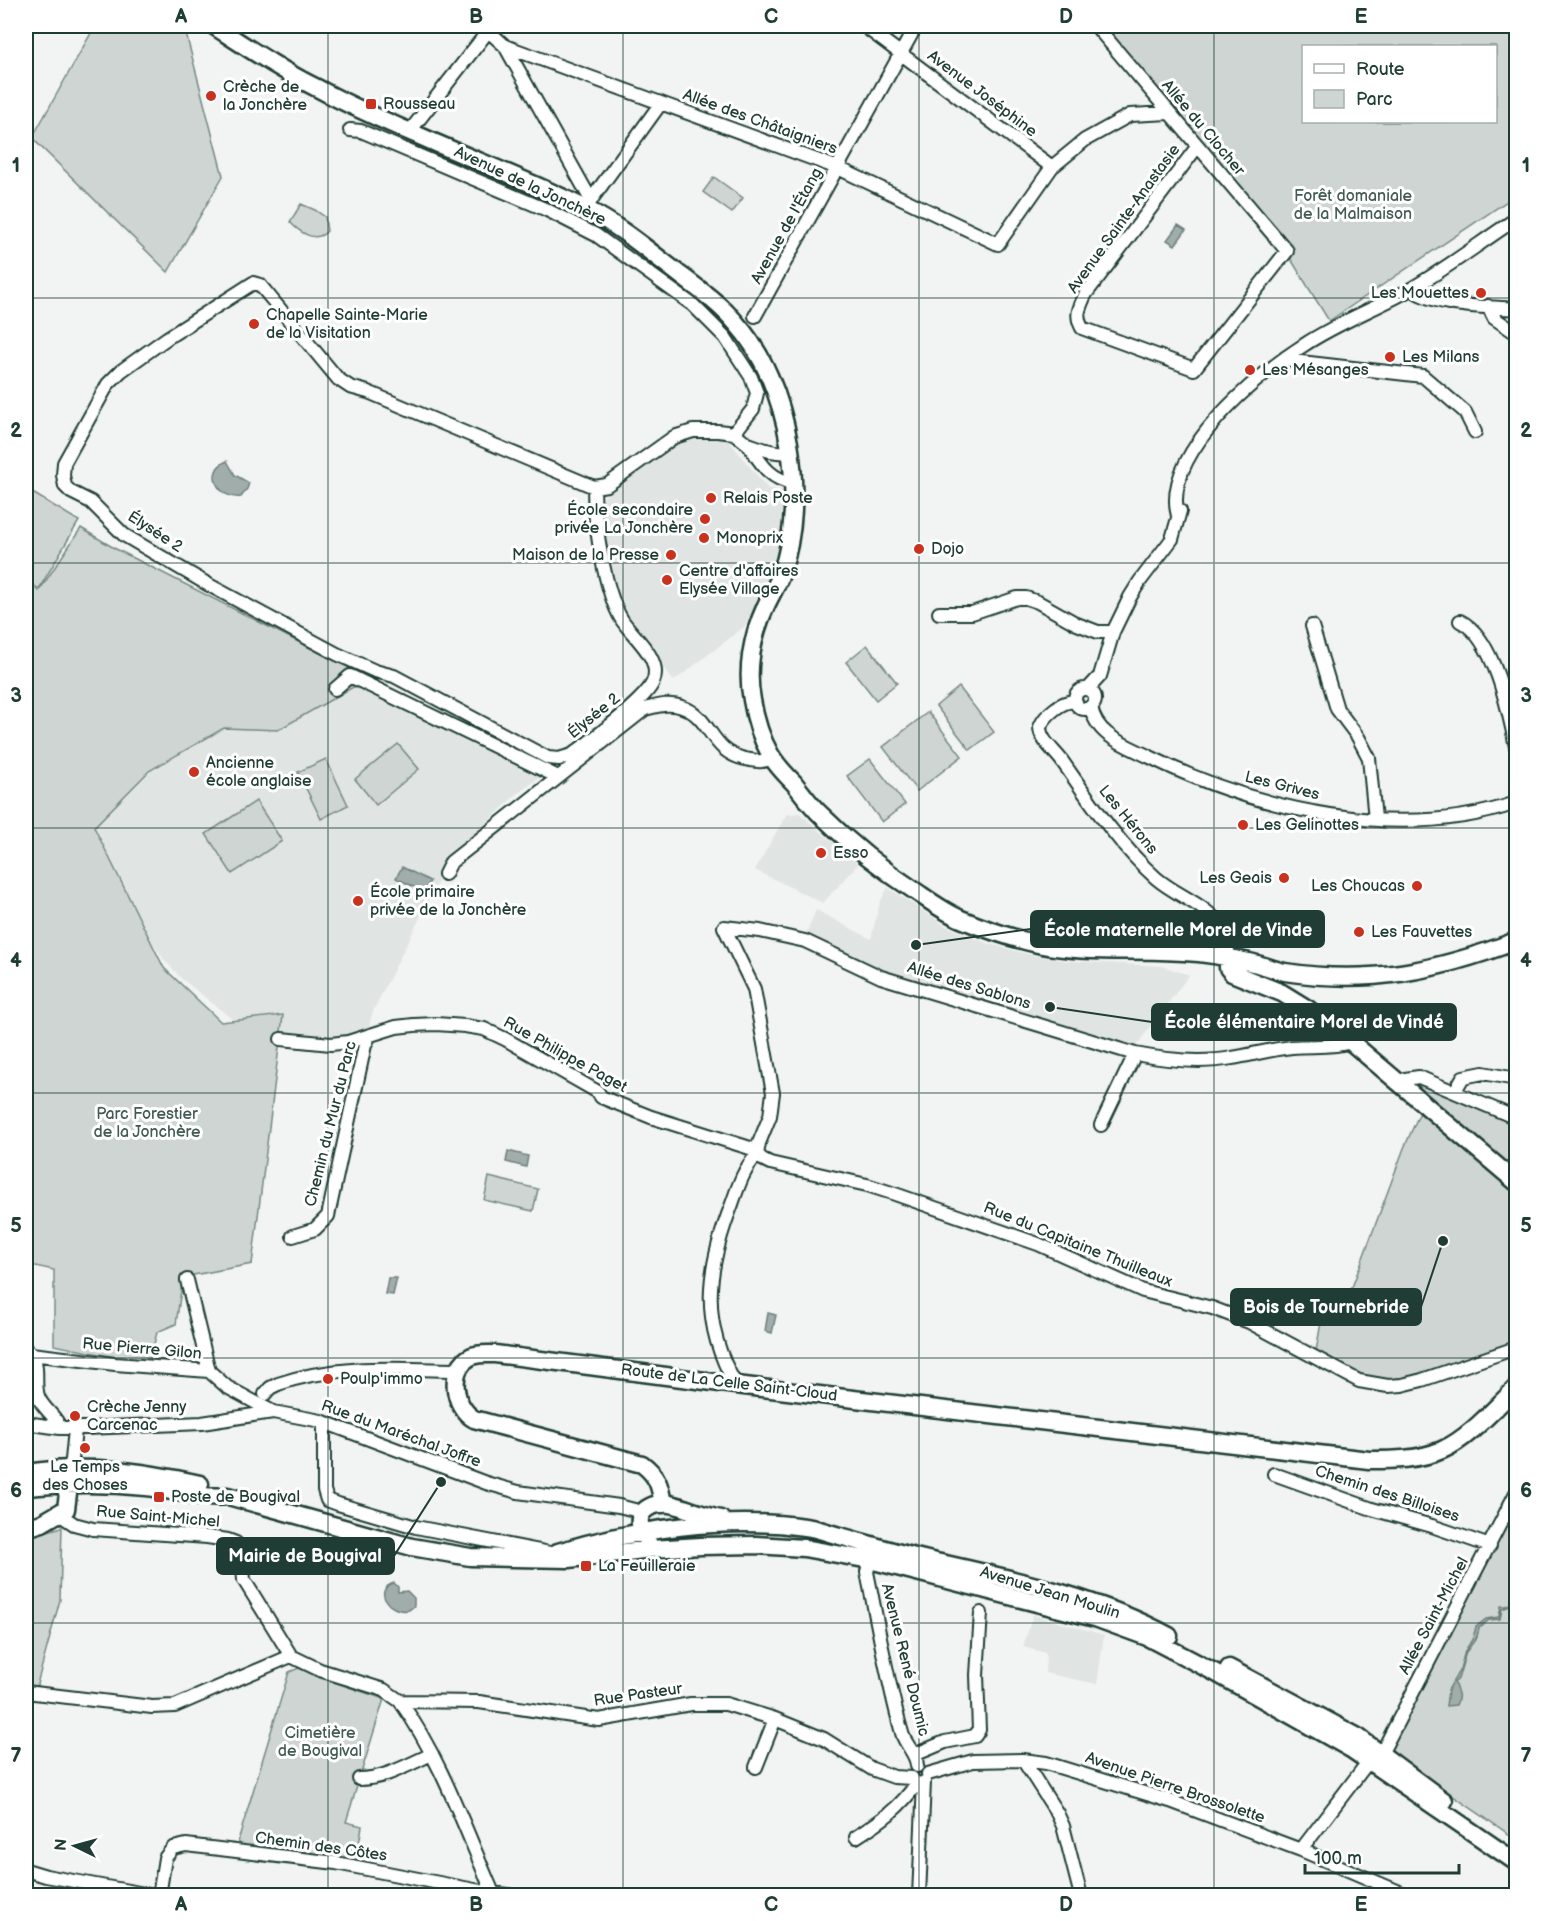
<svg xmlns="http://www.w3.org/2000/svg" width="1542" height="1921" font-family="'Balsamiq Sans',sans-serif">
	<style>
		.built { fill: #e0e4e3 }
		.green { fill: #ced5d3; stroke: #768984; stroke-width: 1.5; fill-rule: evenodd }
		.water { fill: #a1adaa; stroke: #6d807b; stroke-width: 1.5 }
		.lines { fill: none; stroke-linecap: round; stroke-linejoin: round }
		.street-casing { stroke: #1f3d34; stroke-width: 16 }
		.secondary-casing { stroke: #1f3d34; stroke-width: 21 }
		.street { stroke: #fff; stroke-width: 12 }
		.secondary { stroke: #fff; stroke-width: 16 }
		.grid { fill: none; stroke: #1f3d34; stroke-width: 1.5; stroke-opacity: 0.55 }
		.poi-dot { fill: #c8321e; stroke: #fff; stroke-width: 2 }
		.labels { text-anchor: middle; dominant-baseline: central; stroke-width: 6; stroke-linejoin: round; paint-order: stroke }
		.poi-label { font-size: 16px; fill: #1f3d34; stroke: #fff; text-anchor: start }
		.street-label { font-size: 16px; fill: #1f3d34; stroke: #fff }
		.park-label { font-size: 16px; fill: #425b54; stroke: #fff }
		.leader { fill: none; stroke: #1f3d34; stroke-width: 2 }
		.callout-dot { fill: #1f3d34; stroke: #fff; stroke-width: 2 }
		.callout { fill: #1f3d34; stroke: #1f3d34; stroke-width: 2 }
		.callout-label { font-size: 18px; text-anchor: middle; font-weight: bold; fill: #fff }
		.neatline { fill: none; stroke: #1f3d34; stroke-width: 2 }
		.grid-label { font-size: 20px; text-anchor: middle; font-weight: bold; fill: #1f3d34 }
	</style>
	<rect width="100%" height="100%" fill="#f2f3f3"/>
	<filter id="ink" filterUnits="userSpaceOnUse"><feTurbulence type="fractalNoise" baseFrequency=".0167" numOctaves="2"/><feDisplacementMap in="SourceGraphic" scale="12" xChannelSelector="R" yChannelSelector="G"/><feConvolveMatrix kernelMatrix="1 2 1 2 8 2 1 2 1" color-interpolation-filters="sRGB"/></filter>
	<g filter="url(#ink)">
		<path class="built" d="M714 437 728 440 768 489 782 490 781 546 772 574 744 627 674 681 622 617 612 588 598 508 605 496 668 447 691 438Z
			M369 678 551 773 543 775 517 794 451 856 373 1011 367 1034 334 1042 280 1035 245 1026 232 1019 181 978 166 962 95 863 55 829 224 728 278 730Z
			M799 813 858 864 823 903 755 870 786 815Z
			M888 888 946 926 986 943 1027 954 1067 961 1161 966 1189 975 1136 1046 888 976 806 934 816 910 871 939 880 902Z
			M1033 1615 1104 1635 1097 1684 1045 1673 1046 1653 1023 1647Z"/>
		<path class="green" d="M95 26H184L223 176 168 272 32 138Z
			M1101 26H1516V195L1329 321 1289 256ZM1304 46H1496V122H1304Z
			M714 177 743 198 732 213 703 192Z
			M301 204 315 210 325 217 327 231C316 244 299 232 290 222Z
			M26 489 79 521 39 589 26 580Z
			M81 528 114 548 369 678 278 730 224 728 149 771 94 827 164 968 221 1022 283 1015 252 1264 183 1277 176 1324 157 1332 149 1364 54 1345V1270L26 1264V583L39 591Z
			M867 645 897 683 876 700 846 662Z
			M959 687 994 732 970 750 936 706Z
			M928 712 962 756 917 791 883 747Z
			M398 744 419 769 376 805 355 779Z
			M326 759 348 805 321 819 298 772Z
			M870 759 905 804 882 822 847 776Z
			M256 801 282 841 232 874 206 834Z
			M1416 1081 1516 1123V1176L1410 1088Z
			M1421 1110 1516 1191V1343C1477 1356 1414 1384 1374 1378 1356 1375 1332 1360 1316 1351L1324 1305 1351 1290 1404 1148Z
			M489 1177 538 1189 533 1211 484 1200Z
			M1516 1501V1839L1389 1752 1394 1738Z
			M62 1527 60 1600 36 1688 26 1686V1537Z
			M299 1668 328 1680 384 1699 346 1822 362 1826 356 1862 295 1853 289 1845 280 1851 242 1847 238 1841 289 1672Z"/>
		<path class="water" d="M1178 225 1186 230 1175 245 1167 240Z
			M227 461 235 475 249 483 247 489 241 497C219 500 203 471 227 461Z
			M402 867 430 881 424 892 396 878Z
			M508 1151 528 1156 526 1167 506 1162Z
			M388 1278H397L393 1295 385 1294Z
			M768 1313 776 1315 772 1333 765 1331Z
			M1516 1581 1513 1605 1502 1609 1500 1619 1489 1620 1479 1628 1477 1637 1466 1652 1458 1679 1454 1683C1457 1691 1461 1696 1456 1705L1446 1706 1448 1690 1460 1669 1465 1651 1473 1638 1476 1627 1486 1619 1499 1617 1501 1606H1506L1510 1604Z
			M394 1583 398 1587V1592L407 1591 414 1598V1606L409 1610C389 1614 372 1590 394 1583Z"/>
		<g class="lines">
			<g class="street-casing">
				<path id="street" d="M483 26 505 46 591 200 587 209
					M864 26 1052 167
					M1096 26 1287 251 1194 369 1082 328C1075 315 1079 309 1085 295L1197 147
					M505 46 838 168 998 244 1052 167 1085 140 1130 115 1169 113
					M350 130 361 131 547 210 596 235 693 305 725 337 751 377 757 393 753 409 734 433
					M410 131 492 26
					M591 200 661 103
					M1411 289C1439 308 1483 306 1516 309
					M1488 306 1494 318 1516 333
					M755 316 916 26
					M1286 357 1292 361 1423 376 1465 412 1475 432
					M790 452C774 454 763 449 748 444 761 463 769 479 793 483
					M594 487C594 521 604 591 622 620 633 637 663 659 653 682 645 701 591 740 572 755L559 759 548 758 394 676 375 671 337 654 209 585 124 535 91 502 71 492 65 486 63 475 64 463 108 384 121 371 167 338 253 283 260 285 338 379 350 387 368 392 594 487 607 485 674 437 693 431H718L734 433 748 444
					M1178 516C1161 454 1257 375 1304 345 1337 323 1375 309 1409 290 1446 269 1481 242 1516 219
					M939 613H972L1017 598H1026L1038 602 1077 624 1098 632H1113
					M1460 621C1494 637 1509 712 1516 747
					M1312 626 1337 709 1358 737 1369 758 1375 819
					M335 689 350 676 558 777
					M1088 689 1100 676 1113 632 1130 597 1140 581 1172 539 1180 511
					M1075 699a10 10 0 1 1 20 0a10 10 0 1 1-20 0Z
					M1076 702C1063 699 1045 715 1040 727 1040 740 1054 750 1062 761 1090 801 1119 845 1156 878 1177 896 1205 904 1222 927 1228 936 1228 947 1228 958
					M1091 706C1095 736 1126 745 1150 757 1257 810 1400 843 1516 803
					M445 874 451 862 645 709C657 706 670 702 682 707 712 717 709 751 745 759 756 761 762 763 772 758
					M724 927 760 931 805 941 881 977 1135 1054C1166 1060 1201 1064 1232 1058 1252 1055 1271 1049 1292 1047 1312 1045 1332 1048 1351 1042
					M724 927 754 989 773 1093 770 1116 759 1143 757 1155
					M281 1039 331 1044 348 1042 396 1027 414 1025 436 1024 465 1026 484 1029 505 1039 598 1092 601 1097 651 1117 750 1148 762 1159 770 1163 867 1185 895 1194 1038 1244 1143 1291 1212 1308 1249 1322 1359 1381 1388 1386 1402 1385 1422 1380 1516 1348
					M1401 1084 1405 1079 1419 1077 1516 1118
					M1455 1091 1463 1077 1483 1073 1516 1079
					M1101 1125 1135 1054
					M293 1236 315 1229 328 1216 365 1045 370 1035
					M187 1280 209 1371
					M27 1350C42 1362 33 1380 38 1396 42 1409 57 1416 60 1428
					M31 1354 115 1364 209 1371 227 1387 273 1412
					M736 1385C699 1322 707 1268 732 1204 738 1187 744 1168 757 1155
					M265 1394 270 1388 278 1384C336 1364 398 1369 458 1370
					M324 1422V1490L327 1500 338 1504 416 1527 550 1553
					M26 1423 60 1428H87L202 1423 273 1412 321 1421 486 1483 518 1492 619 1506 642 1512
					M69 1468 72 1460 75 1429
					M1274 1474 1372 1509 1432 1526 1490 1546
					M59 1514 74 1524 93 1529 207 1537 228 1540 236 1543 242 1554 244 1580 291 1656
					M870 1560 867 1572C878 1625 887 1681 902 1733 905 1745 917 1754 917 1766
					M291 1656 320 1670 384 1690 400 1701 479 1702 599 1720 691 1704H726L775 1719 824 1739 872 1769 894 1777 912 1778
					M26 1692 152 1707 175 1706 291 1656
					M400 1701C441 1759 465 1829 493 1893
					M1381 1754 1516 1493
					M914 1755 945 1742 975 1736 979 1730 977 1675 981 1613
					M1023 1760 1057 1813 1063 1826 1081 1896
					M756 1767 775 1719
					M928 1774 973 1761 1023 1760 1046 1763 1170 1801 1301 1850 1368 1762
					M359 1779C385 1779 409 1764 432 1754
					M856 1837C881 1821 900 1808 917 1783
					M1301 1850 1409 1896
					M26 1870 46 1876 156 1896
					M159 1896 165 1858 173 1848 186 1845 336 1863 480 1891 514 1896
					M919 1896 924 1782
					M1515 1896 1516 1893"/>
			</g>
			<g class="secondary-casing">
				<path id="secondary" d="M214 26C248 48 282 71 319 89 352 107 387 122 422 137 476 161 533 182 586 209 620 226 649 251 679 274 699 289 720 304 736 323 790 383 808 498 781 574 777 586 770 596 765 608 752 636 746 670 752 700 755 718 761 738 770 754 776 765 785 774 794 783 802 793 809 803 818 812 849 843 884 871 921 895 934 904 947 913 961 919 987 930 1015 939 1042 945 1089 954 1137 948 1184 952 1205 953 1228 957 1249 962 1261 964 1273 970 1285 972 1370 985 1437 971 1516 941
					M1228 958V968L1232 973 1282 993 1308 1009 1351 1042 1516 1182
					M26 1473C89 1464 138 1470 200 1484
					M26 1487C66 1483 106 1483 146 1487 173 1490 202 1499 228 1496L412 1547 470 1557 569 1559 651 1549 701 1546 756 1545 804 1548 870 1560 1095 1618 1147 1637 1218 1674 1351 1749 1516 1862
					M663 1504C660 1485 657 1475 642 1464L474 1419C453 1407 447 1368 472 1356 479 1353 487 1354 495 1354L736 1385 1369 1460C1393 1460 1419 1460 1442 1450 1468 1439 1495 1408 1516 1388
					M26 1528 42 1523 66 1509 68 1493 61 1484
					M648 1542C646 1537 642 1530 640 1524 637 1508 657 1502 670 1504 688 1508 703 1516 721 1519
					M558 1552C634 1529 726 1516 805 1527 816 1528 828 1533 840 1536 872 1545 904 1555 936 1562 1016 1580 1097 1597 1169 1636
					M1229 1668 1358 1737 1444 1801"/>
			</g>
			<use href="#street" class="street"/>
			<use href="#secondary" class="secondary"/>
		</g>
	</g>
	<path class="grid" d="M328 26V1896M623 26V1896M919 26V1896M1214 26V1896M26 298H1516M26 563H1516M26 828H1516M26 1093H1516M26 1358H1516M26 1623H1516"/>
	<g class="poi-dot">
		<circle cx="211" cy="96" r="6"/>
		<rect x="365" y="98" width="12" height="12" rx="3"/>
		<circle cx="1481" cy="293" r="6"/>
		<circle cx="254" cy="324" r="6"/>
		<circle cx="1390" cy="357" r="6"/>
		<circle cx="1250" cy="370" r="6"/>
		<circle cx="711" cy="498" r="6"/>
		<circle cx="705" cy="519" r="6"/>
		<circle cx="704" cy="538" r="6"/>
		<circle cx="919" cy="549" r="6"/>
		<circle cx="671" cy="555" r="6"/>
		<circle cx="667" cy="580" r="6"/>
		<circle cx="194" cy="772" r="6"/>
		<circle cx="1243" cy="825" r="6"/>
		<circle cx="821" cy="853" r="6"/>
		<circle cx="1284" cy="878" r="6"/>
		<circle cx="1417" cy="886" r="6"/>
		<circle cx="358" cy="901" r="6"/>
		<circle cx="1359" cy="932" r="6"/>
		<circle cx="328" cy="1379" r="6"/>
		<circle cx="75" cy="1416" r="6"/>
		<circle cx="85" cy="1448" r="6"/>
		<rect x="153" y="1491" width="12" height="12" rx="3"/>
		<rect x="580" y="1560" width="12" height="12" rx="3"/>
	</g>
	<g class="labels">
		<g class="poi-label">
			<text x="223" y="87">Crèche de<tspan x="223" dy="18">la Jonchère</tspan></text>
			<text x="383" y="104">Rousseau</text>
			<text x="1469" y="293" text-anchor="end">Les Mouettes</text>
			<text x="266" y="315">Chapelle Sainte-Marie<tspan x="266" dy="18">de la Visitation</tspan></text>
			<text x="1402" y="357">Les Milans</text>
			<text x="1262" y="370">Les Mésanges</text>
			<text x="723" y="498">Relais Poste</text>
			<text x="693" y="510" text-anchor="end">École secondaire<tspan x="693" dy="18">privée La Jonchère</tspan></text>
			<text x="716" y="538">Monoprix</text>
			<text x="931" y="549">Dojo</text>
			<text x="659" y="555" text-anchor="end">Maison de la Presse</text>
			<text x="679" y="571">Centre d'affaires<tspan x="679" dy="18">Elysée Village</tspan></text>
			<text x="206" y="763">Ancienne<tspan x="206" dy="18">école anglaise</tspan></text>
			<text x="1255" y="825">Les Gelinottes</text>
			<text x="833" y="853">Esso</text>
			<text x="1272" y="878" text-anchor="end">Les Geais</text>
			<text x="1405" y="886" text-anchor="end">Les Choucas</text>
			<text x="370" y="892">École primaire<tspan x="370" dy="18">privée de la Jonchère</tspan></text>
			<text x="1371" y="932">Les Fauvettes</text>
			<text x="340" y="1379">Poulp'immo</text>
			<text x="87" y="1407">Crèche Jenny<tspan x="87" dy="18">Carcenac</tspan></text>
			<text x="85" y="1467" text-anchor="middle">Le Temps<tspan x="85" dy="18">des Choses</tspan></text>
			<text x="171" y="1497">Poste de Bougival</text>
			<text x="598" y="1566">La Feuilleraie</text>
		</g>
		<g class="street-label">
			<text transform="translate(982 94) rotate(37)">Avenue Joséphine</text>
			<text transform="translate(760 122) rotate(20)">Allée des Châtaigniers</text>
			<text transform="translate(1203 128) rotate(50)">Allée du Clocher</text>
			<text transform="translate(530 186) rotate(25)">Avenue de la Jonchère</text>
			<text transform="translate(1124 219) rotate(-54)">Avenue Sainte-Anastasie</text>
			<text transform="translate(787 226) rotate(-61)">Avenue de l'Étang</text>
			<text transform="translate(155 532) rotate(33)">Élysée 2</text>
			<text transform="translate(594 716) rotate(-39)">Élysée 2</text>
			<text transform="translate(1282 786) rotate(14)">Les Grives</text>
			<text transform="translate(1128 820) rotate(51)">Les Hérons</text>
			<text transform="translate(969 986) rotate(17)">Allée des Sablons</text>
			<text transform="translate(565 1055) rotate(29)">Rue Philippe Paget</text>
			<text transform="translate(331 1124) rotate(-76)">Chemin du Mur du Parc</text>
			<text transform="translate(1078 1245) rotate(22)">Rue du Capitaine Thuilleaux</text>
			<text transform="translate(142 1349) rotate(5)">Rue Pierre Gilon</text>
			<text transform="translate(729 1383) rotate(7)">Route de La Celle Saint-Cloud</text>
			<text transform="translate(401 1434) rotate(20)">Rue du Maréchal Joffre</text>
			<text transform="translate(1387 1494) rotate(18)">Chemin des Billoises</text>
			<text transform="translate(158 1517) rotate(5)">Rue Saint-Michel</text>
			<text transform="translate(1050 1593) rotate(17)">Avenue Jean Moulin</text>
			<text transform="translate(1434 1616) rotate(-62)">Allée Saint-Michel</text>
			<text transform="translate(905 1660) rotate(76)">Avenue René Doumic</text>
			<text transform="translate(638 1695) rotate(-8)">Rue Pasteur</text>
			<text transform="translate(1175 1788) rotate(19)">Avenue Pierre Brossolette</text>
			<text transform="translate(321 1847) rotate(8)">Chemin des Côtes</text>
		</g>
		<g class="park-label">
			<text x="1353" y="196">Forêt domaniale<tspan x="1353" dy="18">de la Malmaison</tspan></text>
			<text x="147" y="1114">Parc Forestier<tspan x="147" dy="18">de la Jonchère</tspan></text>
			<text x="320" y="1733">Cimetière<tspan x="320" dy="18">de Bougival</tspan></text>
		</g>
	</g>
	<path class="leader" d="M916 945L1031 929M1050 1007L1152 1022M1443 1241L1421 1307M441 1482L394 1556"/>
	<g class="callout-dot">
		<circle cx="916" cy="945" r="6"/>
		<circle cx="1050" cy="1007" r="6"/>
		<circle cx="1443" cy="1241" r="6"/>
		<circle cx="441" cy="1482" r="6"/>
	</g>
	<g class="callout">
		<rect x="1031" y="911" width="293" height="36" rx="6"/>
		<rect x="1152" y="1004" width="304" height="36" rx="6"/>
		<rect x="1231" y="1289" width="190" height="36" rx="6"/>
		<rect x="217" y="1538" width="177" height="36" rx="6"/>
	</g>
	<g class="callout-label">
		<text x="1178" y="936">École maternelle Morel de Vinde</text>
		<text x="1304" y="1028">École élémentaire Morel de Vindé</text>
		<text x="1326" y="1313">Bois de Tournebride</text>
		<text x="305" y="1562">Mairie de Bougival</text>
	</g>
	<rect width="1542" height="1921" fill="none" stroke="#fff" stroke-width="66"/>
	<rect x="1302" y="45" width="195" height="78" fill="#ffffff" stroke="#a5b1ae" stroke-width="1.5"/>
	<rect x="1314" y="64" width="30" height="9" fill="#ffffff" stroke="#a5b1ae" stroke-width="1.5"/>
	<text x="1356" y="75" font-size="18" fill="#1f3d34">Route</text>
	<rect x="1314" y="90" width="30" height="18" fill="#ced5d3" stroke="#a5b1ae" stroke-width="1.5"/>
	<text x="1356" y="105" font-size="18" fill="#1f3d34">Parc</text>
	<g transform="translate(75 1846) rotate(275)" stroke="#ffffff" stroke-width="4.5" paint-order="stroke">
	<path d="M0-4.5L10 22L0 15L-10 22Z" fill="#1f3d34"/>
	<text y="-9" font-size="16" font-weight="bold" text-anchor="middle" fill="#1f3d34">N</text>
	</g>
	<path d="M1305 1864v9h154v-9" fill="none" stroke="#1f3d34" stroke-width="3"/>
	<text x="1314" y="1864" font-size="18" fill="#1f3d34" stroke="#ffffff" stroke-width="4.5" paint-order="stroke">100 m</text>
	<rect x="33" y="33" width="1476" height="1855" class="neatline"/>
	<g class="grid-label">
		<text x="181" y="23">A</text>
		<text x="476" y="23">B</text>
		<text x="771" y="23">C</text>
		<text x="1066" y="23">D</text>
		<text x="1361" y="23">E</text>
		<text x="16" y="172">1</text>
		<text x="1526" y="172">1</text>
		<text x="16" y="437">2</text>
		<text x="1526" y="437">2</text>
		<text x="16" y="702">3</text>
		<text x="1526" y="702">3</text>
		<text x="16" y="967">4</text>
		<text x="1526" y="967">4</text>
		<text x="16" y="1232">5</text>
		<text x="1526" y="1232">5</text>
		<text x="16" y="1497">6</text>
		<text x="1526" y="1497">6</text>
		<text x="16" y="1762">7</text>
		<text x="1526" y="1762">7</text>
		<text x="181" y="1911">A</text>
		<text x="476" y="1911">B</text>
		<text x="771" y="1911">C</text>
		<text x="1066" y="1911">D</text>
		<text x="1361" y="1911">E</text>
	</g>
</svg>
